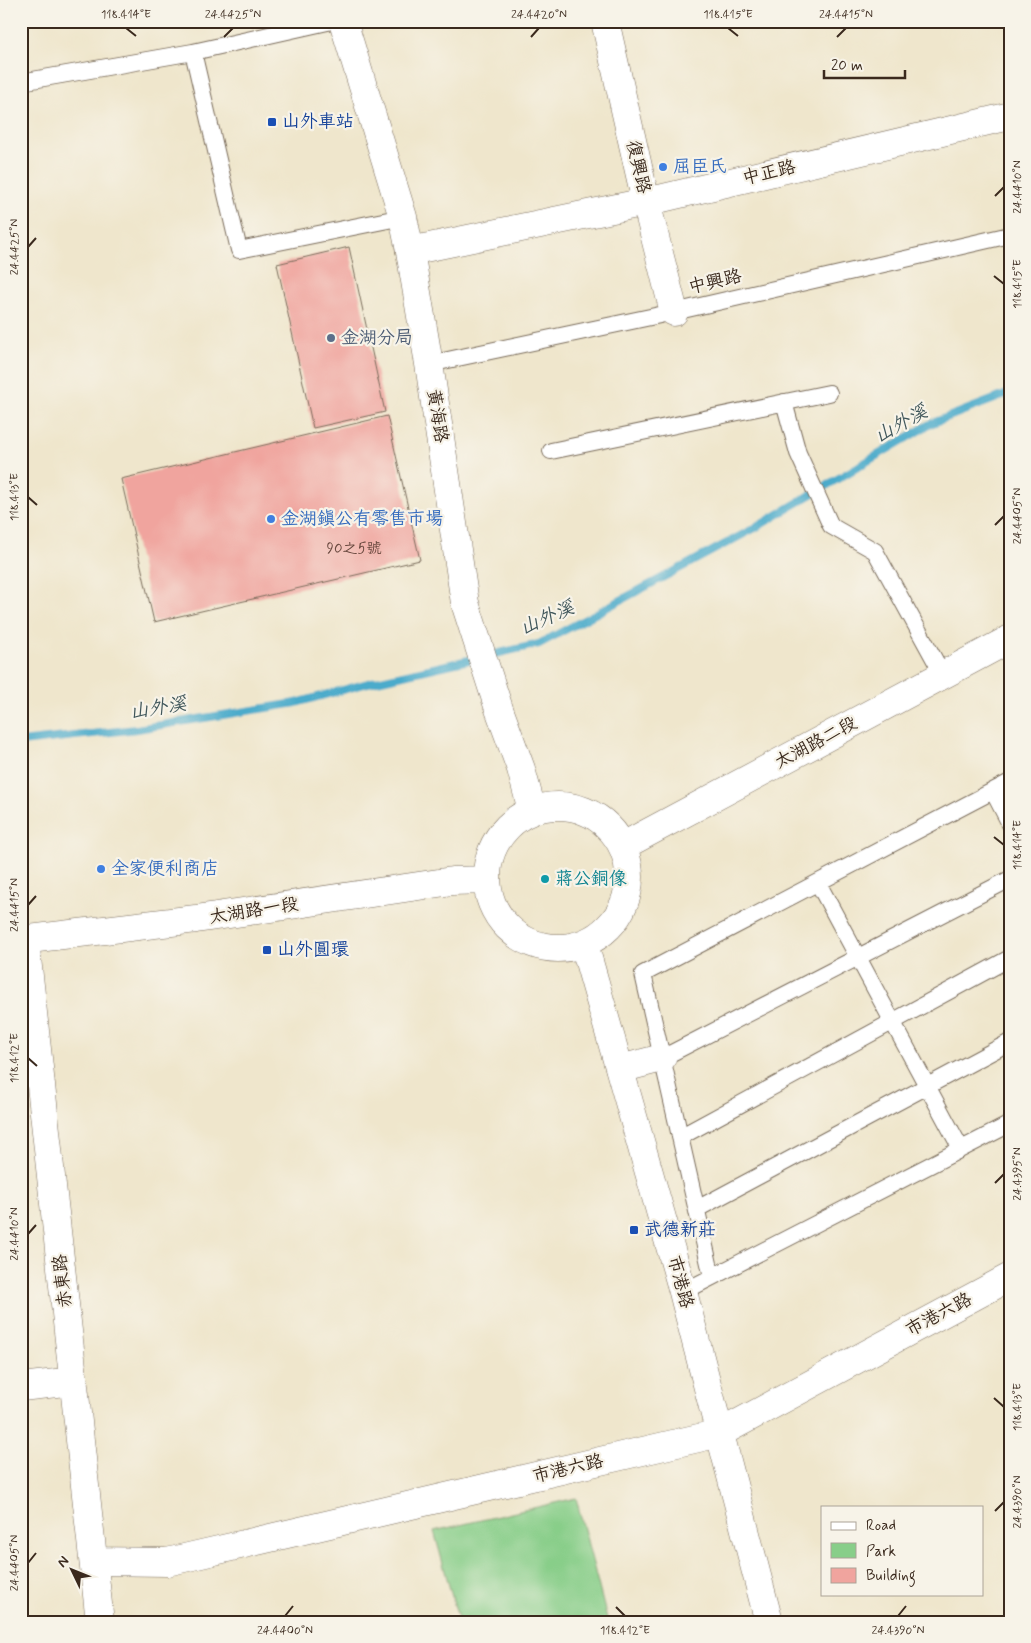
<svg xmlns="http://www.w3.org/2000/svg" width="1031" height="1643" font-family="Mynerve,'LXGW WenKai TC',sans-serif">
	<style>
		.green { fill: #88ce89; stroke: #627c54 }
		.lines { fill: none; stroke-linecap: round; stroke-linejoin: round }
		.stream { stroke: #4cabcb; stroke-width: 8 }
		.building { fill: #f0a49e }
		.lane-casing { stroke: #7a6c5b; stroke-width: 18 }
		.street-casing { stroke: #7a6c5b; stroke-width: 29 }
		.secondary-casing { stroke: #7a6c5b; stroke-width: 29 }
		.lane { stroke: #fff; stroke-width: 16 }
		.street { stroke: #fff; stroke-width: 28 }
		.secondary { stroke: #fff; stroke-width: 28 }
		.ticks { fill: none; stroke: #3b2a1e; stroke-width: 2 }
		.transit-dot { fill: #1a4fb4; stroke: #f7f3e8; stroke-width: 2 }
		.shop-dot { fill: #3f7fe0; stroke: #f7f3e8; stroke-width: 2 }
		.service-dot { fill: #5c6f8a; stroke: #f7f3e8; stroke-width: 2 }
		.culture-dot { fill: #0f9aa8; stroke: #f7f3e8; stroke-width: 2 }
		.labels { text-anchor: middle; dominant-baseline: central; stroke-width: 4.5; stroke-linejoin: round; paint-order: stroke }
		.number-label { font-size: 15px; fill: #68483e }
		.transit-label { font-size: 18px; fill: #164399; stroke: #f7f3e8; text-anchor: start }
		.street-label { font-size: 18px; fill: #3b2a1e; stroke: #f7f3e8 }
		.shop-label { font-size: 18px; fill: #366cbe; stroke: #f7f3e8; text-anchor: start }
		.service-label { font-size: 18px; fill: #4e5e75; stroke: #f7f3e8; text-anchor: start }
		.culture-label { font-size: 18px; fill: #0d838f; stroke: #f7f3e8; text-anchor: start }
		.water-label { font-size: 19px; font-style: italic; fill: #41575b; stroke: #f7f3e8 }
		.neatline { fill: none; stroke: #3b2a1e; stroke-width: 2 }
		.ticks-label { font-size: 12px; text-anchor: middle; fill: #3b2a1e }
	</style>
	<rect width="100%" height="100%" fill="#f7f3e8"/>
	<filter id="ink" filterUnits="userSpaceOnUse"><feTurbulence type="fractalNoise" baseFrequency=".02" numOctaves="2"/><feDisplacementMap in="SourceGraphic" scale="10" xChannelSelector="R" yChannelSelector="G"/><feConvolveMatrix kernelMatrix="1 2 1 2 8 2 1 2 1" color-interpolation-filters="sRGB"/></filter>
	<filter id="wash" filterUnits="userSpaceOnUse"><feTurbulence type="fractalNoise" baseFrequency=".0096" numOctaves="4" result="noise"/><feDisplacementMap in="SourceGraphic" scale="20" xChannelSelector="R" yChannelSelector="G"/><feGaussianBlur stdDeviation="1.12" result="paint"/><feColorMatrix in="noise" values="0 0 0 0 0 0 0 0 0 0 0 0 0 0 0 0 0 1.4 0 .05"/><feComposite in="paint" operator="in"/></filter>
	<g filter="url(#wash)">
		<rect width="100%" height="100%" fill="#efe6cc"/>
		<path class="green" d="M576 1498 608 1622H459L434 1531Z"/>
		<g class="lines">
			<path class="stream" d="M21 742 137 729 296 703 368 683 539 644 755 528 930 424 1010 393"/>
		</g>
		<g id="blocks">
			<path class="building" d="M349 247 385 412 313 428 277 264Z
				M387 416 420 560 154 622 121 479Z"/>
		</g>
	</g>
	<g filter="url(#ink)">
		<use href="#blocks" fill-opacity="0" stroke="#7a6c5b" stroke-width="1"/>
		<g class="lines">
			<g class="lane-casing">
				<path id="lane" d="M193 52 239 250 403 217
					M21 82 193 52 332 21
					M429 364 674 312 1010 235
					M784 402 798 453 831 526 875 551 943 675
					M551 451 829 393
					M993 791 1010 824
					M818 883 961 1149
					M662 1058 1010 879
					M680 1137 1010 958
					M697 1209 1010 1042
					M712 1277 643 974 1010 782
					M683 1292 1010 1124"/>
			</g>
			<g class="street-casing">
				<path id="street" d="M605 21 646 202 674 312
					M410 251 646 202 1010 116
					M25 940 100 1622
					M620 1069 662 1058
					M21 1387 74 1381
					M94 1561 167 1562 720 1433 1010 1277"/>
			</g>
			<g class="secondary-casing">
				<path id="secondary" d="M343 21 403 217 410 251 429 364 465 603 499 709 521 769 532 810
					M487 877a71 71 0 1 1 142 0a71 71 0 1 1-142 0Z
					M623 846 1010 639
					M21 940 196 919 452 881 486 880
					M584 944 683 1292 769 1622"/>
			</g>
			<use href="#lane" class="lane"/>
			<use href="#street" class="street"/>
			<use href="#secondary" class="secondary"/>
		</g>
	</g>
	<path class="ticks" d="M126 28 136 36M728 28 738 36M224 37 233 28M531 37 539 28M837 37 846 28M995 196 1004 187M28 247 36 238M994 276 1004 284M28 497 37 505M995 525 1004 516M994 837 1004 845M28 905 36 896M28 1058 37 1066M995 1183 1004 1174M28 1234 36 1225M994 1398 1004 1407M995 1511 1004 1502M28 1563 36 1553M616 1607 625 1616M285 1616 293 1606M898 1616 906 1606"/>
	<g class="transit-dot">
		<rect x="267" y="117" width="10" height="10" rx="2.5"/>
		<rect x="262" y="945" width="10" height="10" rx="2.5"/>
		<rect x="629" y="1225" width="10" height="10" rx="2.5"/>
	</g>
	<g class="shop-dot">
		<circle cx="663" cy="167" r="5"/>
		<circle cx="271" cy="519" r="5"/>
		<circle cx="101" cy="869" r="5"/>
	</g>
	<circle class="service-dot" cx="331" cy="338" r="5"/>
	<circle class="culture-dot" cx="545" cy="879" r="5"/>
	<g class="labels">
		<g class="number-label">
			<text x="354" y="549">90之5號</text>
		</g>
		<g class="transit-label">
			<text x="282" y="122">山外車站</text>
			<text x="277" y="950">山外圓環</text>
			<text x="644" y="1230">武德新莊</text>
		</g>
		<g class="street-label">
			<text transform="translate(638 167) rotate(77)">復興路</text>
			<text transform="translate(769 173) rotate(-13)">中正路</text>
			<text transform="translate(715 282) rotate(-13)">中興路</text>
			<text transform="translate(437 416) rotate(81)">黃海路</text>
			<text transform="translate(816 743) rotate(-28)">太湖路二段</text>
			<text transform="translate(254 911) rotate(-9)">太湖路一段</text>
			<text transform="translate(63 1281) rotate(-96)">赤東路</text>
			<text transform="translate(680 1282) rotate(75)">市港路</text>
			<text transform="translate(939 1315) rotate(-28)">市港六路</text>
			<text transform="translate(568 1469) rotate(-13)">市港六路</text>
		</g>
		<g class="shop-label">
			<text x="673" y="167">屈臣氏</text>
			<text x="281" y="519">金湖鎮公有零售市場</text>
			<text x="111" y="869">全家便利商店</text>
		</g>
		<g class="service-label">
			<text x="341" y="338">金湖分局</text>
		</g>
		<g class="culture-label">
			<text x="555" y="879">蔣公銅像</text>
		</g>
		<g class="water-label">
			<text transform="translate(901 424) rotate(-29)">山外溪</text>
			<text transform="translate(547 618) rotate(-24)">山外溪</text>
			<text transform="translate(158 708) rotate(-9)">山外溪</text>
		</g>
	</g>
	<rect width="1031" height="1643" fill="none" stroke="#f7f3e8" stroke-width="55"/>
	<rect x="821" y="1506" width="162" height="90" fill="#f7f3e8" stroke="#aca397"/>
	<rect x="831" y="1522" width="25" height="8" fill="#ffffff" stroke="#aca397"/>
	<text x="866" y="1530" font-size="15" fill="#3b2a1e">Road</text>
	<rect x="831" y="1543" width="25" height="15" fill="#88ce89" stroke="#aca397"/>
	<text x="866" y="1556" font-size="15" fill="#3b2a1e">Park</text>
	<rect x="831" y="1568" width="25" height="15" fill="#f0a49e" stroke="#aca397"/>
	<text x="866" y="1580" font-size="15" fill="#3b2a1e">Building</text>
	<g transform="translate(72 1570) rotate(313)" stroke="#f7f3e8" stroke-width="4" paint-order="stroke">
	<path d="M0-4L9 19L0 12L-9 19Z" fill="#3b2a1e"/>
	<text y="-8" font-size="14" font-weight="bold" text-anchor="middle" fill="#3b2a1e">N</text>
	</g>
	<path d="M824 70v8h81v-8" fill="none" stroke="#3b2a1e" stroke-width="2.5"/>
	<text x="831" y="70" font-size="15" fill="#3b2a1e" stroke="#f7f3e8" stroke-width="4" paint-order="stroke">20 m</text>
	<rect x="28" y="28" width="976" height="1588" class="neatline"/>
	<g class="ticks-label">
		<text x="126" y="18">118.414°E</text>
		<text x="233" y="18">24.4425°N</text>
		<text x="539" y="18">24.4420°N</text>
		<text x="728" y="18">118.415°E</text>
		<text x="846" y="18">24.4415°N</text>
		<text transform="translate(1017 187) rotate(-90)" y="4">24.4410°N</text>
		<text transform="translate(14 247) rotate(-90)" y="4">24.4425°N</text>
		<text transform="translate(1017 284) rotate(-90)" y="4">118.415°E</text>
		<text transform="translate(14 497) rotate(-90)" y="4">118.413°E</text>
		<text transform="translate(1017 516) rotate(-90)" y="4">24.4405°N</text>
		<text transform="translate(1017 845) rotate(-90)" y="4">118.414°E</text>
		<text transform="translate(14 905) rotate(-90)" y="4">24.4415°N</text>
		<text transform="translate(14 1058) rotate(-90)" y="4">118.412°E</text>
		<text transform="translate(1017 1174) rotate(-90)" y="4">24.4395°N</text>
		<text transform="translate(14 1234) rotate(-90)" y="4">24.4410°N</text>
		<text transform="translate(1017 1407) rotate(-90)" y="4">118.413°E</text>
		<text transform="translate(1017 1502) rotate(-90)" y="4">24.4390°N</text>
		<text transform="translate(14 1563) rotate(-90)" y="4">24.4405°N</text>
		<text x="285" y="1634">24.4400°N</text>
		<text x="625" y="1634">118.412°E</text>
		<text x="898" y="1634">24.4390°N</text>
	</g>
</svg>
